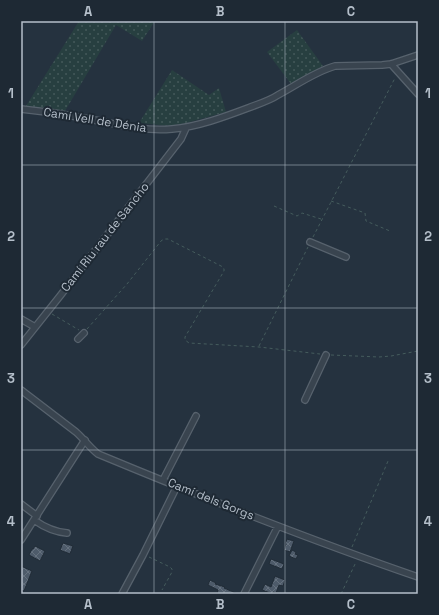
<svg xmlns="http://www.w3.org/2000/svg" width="439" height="615" font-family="'Space Grotesk',sans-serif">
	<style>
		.grass { fill: url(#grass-dots) }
		.building { fill: url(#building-cross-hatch); stroke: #202b36 }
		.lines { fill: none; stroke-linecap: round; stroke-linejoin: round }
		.minor-casing { stroke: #57626d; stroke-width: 8 }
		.path { stroke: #455c5d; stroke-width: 1; stroke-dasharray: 3 3; stroke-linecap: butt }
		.minor { stroke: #39444f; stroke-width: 5.5 }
		.grid { fill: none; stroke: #b5bfca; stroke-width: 1; stroke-opacity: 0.55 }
		.labels { text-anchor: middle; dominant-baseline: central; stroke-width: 4; stroke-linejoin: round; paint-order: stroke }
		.street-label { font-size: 12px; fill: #b5bfca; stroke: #1e2934 }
		.neatline { fill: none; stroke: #b5bfca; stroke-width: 1.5 }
		.grid-label { font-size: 13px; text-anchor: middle; font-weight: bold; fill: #b5bfca }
	</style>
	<defs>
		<pattern id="grass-dots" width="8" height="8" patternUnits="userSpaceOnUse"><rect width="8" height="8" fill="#273f40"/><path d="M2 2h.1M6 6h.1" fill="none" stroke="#44595a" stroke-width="1.8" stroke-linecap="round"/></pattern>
		<pattern id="building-cross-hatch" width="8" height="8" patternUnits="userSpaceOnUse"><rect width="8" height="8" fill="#4e5b6a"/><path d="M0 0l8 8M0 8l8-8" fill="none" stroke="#65717e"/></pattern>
	</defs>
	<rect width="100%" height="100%" fill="#25323f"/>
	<path class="grass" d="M79 21H155L142 41 116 25 65 111 26 106Z
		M297 30 323 66 291 84 267 52Z
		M172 70 209 95 219 88 226 112 186 123 170 126 139 123Z"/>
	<path class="building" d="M287 539 294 541 290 552 284 550 286 544H285Z
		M63 543 73 546 70 554 60 550Z
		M35 546 45 551 40 561 29 555 32 549H33Z
		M292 550 296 552 295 554 298 555 296 559 289 556Z
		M271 559 284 564 282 569 269 564Z
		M21 566 32 571 24 591 21 590Z
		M275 576 285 580 283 586 279 585 276 593 273 592V594L262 590 265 584 271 587Z
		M210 580 216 583 215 584 225 587 224 588 238 594H217L218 590 208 585Z"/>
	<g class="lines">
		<g class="minor-casing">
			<path id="minor" d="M391 64 418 94
				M21 109C42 111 63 114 84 118 113 123 142 132 172 129 197 127 224 117 248 108 258 104 269 101 278 95 297 85 314 72 335 66L382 65 391 64 418 55
				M310 242 346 257
				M21 319 35 327
				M78 339 84 333
				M21 345 60 296 181 139 186 128
				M21 390 76 432C84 439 90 448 98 454 204 498 310 540 418 577
				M305 400 326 355
				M163 480 196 416
				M21 504 37 516
				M34 520C44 527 54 532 67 533
				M21 540 85 440
				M122 594 143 555 177 486
				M244 594 278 526"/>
		</g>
		<path class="path" d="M331 201 365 213 366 221 390 231
			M274 206 297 216 302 213 321 219
			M313 237 395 78
			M52 314 79 330
			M87 329 127 284 161 241 164 239H168L223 267 224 269V271L185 337V340L189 343 259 347 320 354
			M259 346 308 247
			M331 355 379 357 391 356 418 351
			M352 547 388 461
			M149 557 170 567 172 569V572L162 590
			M341 594 356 562"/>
		<use href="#minor" class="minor"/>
	</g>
	<path class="grid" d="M154 21V594M285 21V594M21 165H418M21 308H418M21 450H418"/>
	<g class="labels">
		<g class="street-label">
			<text transform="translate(95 120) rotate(9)">Camí Vell de Dénia</text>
			<text transform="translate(105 237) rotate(-52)">Camí Riu rau de Sancho</text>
			<text transform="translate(211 499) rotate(22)">Camí dels Gorgs</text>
		</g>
	</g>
	<rect width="439" height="615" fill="none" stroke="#1e2934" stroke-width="44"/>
	<rect x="22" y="22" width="395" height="571" class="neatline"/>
	<g class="grid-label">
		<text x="88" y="16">A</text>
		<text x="220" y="16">B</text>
		<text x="351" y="16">C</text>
		<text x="11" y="98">1</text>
		<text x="428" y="98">1</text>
		<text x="11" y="241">2</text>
		<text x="428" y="241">2</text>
		<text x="11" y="383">3</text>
		<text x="428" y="383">3</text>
		<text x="11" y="526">4</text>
		<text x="428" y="526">4</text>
		<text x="88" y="609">A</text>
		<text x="220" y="609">B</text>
		<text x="351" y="609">C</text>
	</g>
</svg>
